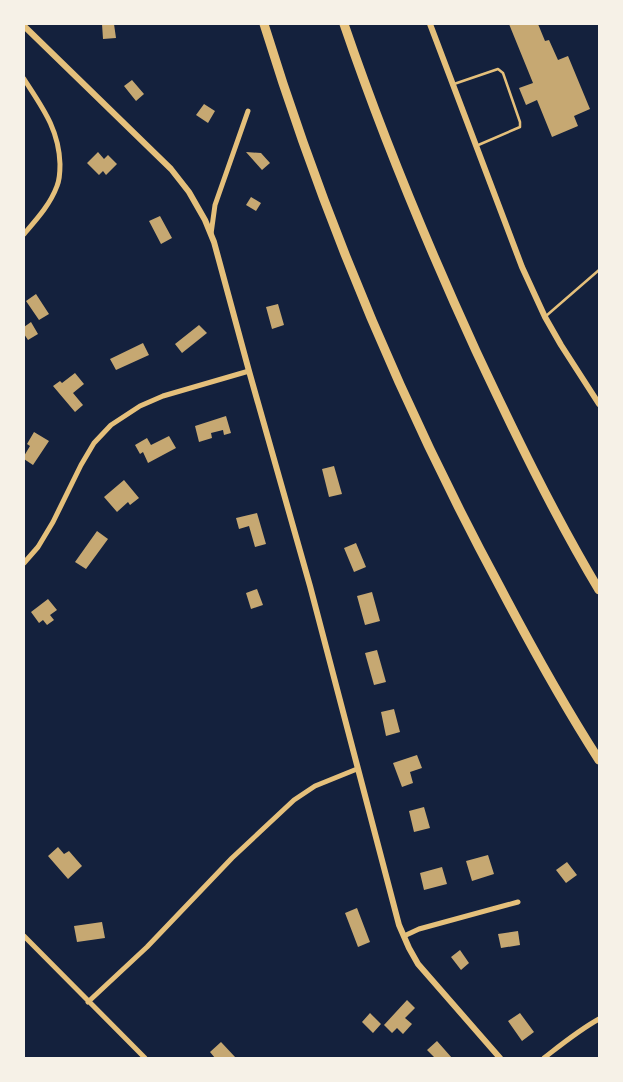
<svg xmlns="http://www.w3.org/2000/svg" width="623" height="1082" font-family="'Zilla Slab',serif">
	<style>
		.building { fill: #c6a872 }
		.lines { fill: none; stroke-linecap: round; stroke-linejoin: round }
		.service { stroke: #e5c07b; stroke-width: 2.5 }
		.minor { stroke: #e5c07b; stroke-width: 5 }
		.tertiary { stroke: #e5c07b; stroke-width: 6 }
		.motorway { stroke: #e5c07b; stroke-width: 9 }
	</style>
	<rect width="100%" height="100%" fill="#14213d"/>
	<path class="building" d="M102 24H114L116 38 103 39Z
		M509 24H538L545 41 549 40 558 60 568 56 590 109 574 116 578 126 552 137 537 100 526 105 519 88 533 83Z
		M132 80 144 94 136 101 124 86Z
		M204 104 215 111 208 123 196 115Z
		M98 152 104 159 108 155 117 164 106 175 103 171 99 175 87 163Z
		M246 152 261 153 270 163 262 170Z
		M251 197 261 203 256 211 246 205Z
		M160 216 172 238 161 244 149 221Z
		M36 294 49 314 39 320 26 301Z
		M278 304 284 325 272 329 266 307Z
		M31 322 38 334 28 340 24 334V327Z
		M199 325 207 333 182 353 175 344Z
		M143 343 149 355 116 370 110 359Z
		M75 373 84 384 73 393 83 405 75 412 53 386 60 381 62 383Z
		M226 416 231 433 224 435 223 430 211 433 212 438 199 442 195 426Z
		M34 432 49 441 33 465 24 459V456L30 446 27 444Z
		M169 436 176 448 148 463 143 452 140 454 135 445 147 438 151 445Z
		M334 466 342 494 329 497 322 469Z
		M124 480 139 498 130 505 128 502 117 512 104 497Z
		M257 513 266 544 255 547 249 526 239 529 236 518Z
		M97 531 108 539 86 569 75 562Z
		M356 543 366 567 354 572 344 548Z
		M257 589 263 605 251 609 246 593Z
		M372 592 380 621 365 625 357 596Z
		M48 599 57 610 50 615 54 620 47 625 43 620 39 623 31 612Z
		M377 650 386 682 374 685 365 653Z
		M394 709 400 732 386 736 381 712Z
		M417 755 422 768 410 772 413 783 402 787 393 763Z
		M424 807 430 828 414 832 409 811Z
		M58 847 64 854 69 851 82 866 68 879 48 856Z
		M488 855 494 874 472 881 466 861Z
		M567 862 577 875 566 883 556 870Z
		M442 867 447 884 424 890 420 873Z
		M357 908 370 942 358 947 345 913Z
		M102 922 105 938 77 942 74 926Z
		M518 931 520 945 501 948 498 934Z
		M460 950 469 963 461 970 451 957Z
		M407 1000 415 1008 405 1018 412 1024 403 1034 397 1028 392 1033 384 1025Z
		M370 1013 381 1024 373 1033 362 1022Z
		M520 1013 534 1032 522 1041 508 1021Z
		M437 1041 452 1058H435L427 1050Z
		M221 1042 236 1058H215L210 1052Z"/>
	<g class="lines">
		<path class="service" d="M454 84 498 69 503 73 520 122V127L476 146
			M546 316 599 270"/>
		<path class="minor" d="M24 79C42 107 59 129 60 164 60 171 60 179 57 186 50 205 36 220 24 234
			M211 234 215 205 248 111
			M24 563 38 547 53 522 81 465 94 443 111 425 140 406 163 396 249 371
			M24 936 145 1058
			M404 936 419 929 518 902
			M88 1002 147 947 232 858 294 800 315 786 357 769
			M544 1058C562 1044 579 1030 599 1019"/>
		<path class="tertiary" d="M430 24 522 267 545 317 561 345 599 404
			M24 26 171 169 189 192 205 220 214 242 249 371 310 586 399 925 409 948 418 964 500 1058"/>
		<path class="motorway" d="M264 24C324 218 403 407 500 587 531 646 563 704 599 760
			M344 24C382 135 427 244 476 351 514 432 553 513 599 590"/>
	</g>
	<rect width="623" height="1082" fill="none" stroke="#f6f1e7" stroke-width="50"/>
</svg>
